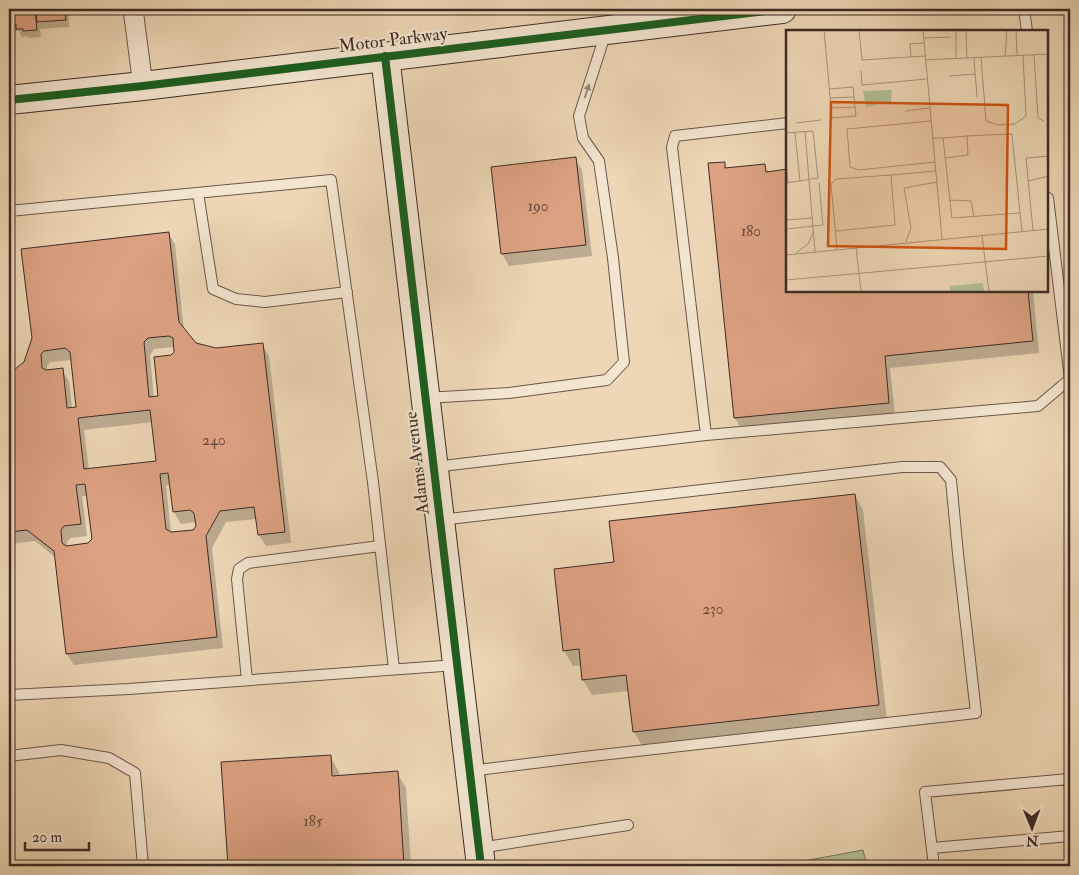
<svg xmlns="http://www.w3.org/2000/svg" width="1079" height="875" font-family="'IM FELL Double Pica',serif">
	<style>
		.green { fill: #b2bf93; stroke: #78765c }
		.shadow { fill: #0003; fill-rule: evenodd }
		.building { fill: #dca182; stroke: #3d2c25; fill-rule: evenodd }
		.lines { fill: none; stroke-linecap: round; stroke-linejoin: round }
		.lane-casing { stroke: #695749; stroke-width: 12 }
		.street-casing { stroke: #695749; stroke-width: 21 }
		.secondary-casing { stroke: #3d2c25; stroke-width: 30 }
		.lane { stroke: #f3e5d0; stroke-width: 10 }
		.street { stroke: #f3e5d0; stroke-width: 19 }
		.secondary { stroke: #f3e5d0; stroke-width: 28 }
		.cycleway-casing { stroke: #f3e5d0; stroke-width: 11 }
		.cycleway { stroke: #1b5e20; stroke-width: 8 }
		.oneway { fill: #98887a }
		.labels { text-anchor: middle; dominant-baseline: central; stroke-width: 4; stroke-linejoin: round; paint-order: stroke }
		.number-label { font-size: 15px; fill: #65493c }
		.street-label { font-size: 18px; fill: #3d2c25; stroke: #f3e5d0 }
		.inset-road { fill: none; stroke: #a7937c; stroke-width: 1 }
		.view { fill: #ce5210; fill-opacity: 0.15; stroke: #ce5210; stroke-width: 2.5 }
		.inset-edge { fill: none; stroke: #3d2c25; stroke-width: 2.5 }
	</style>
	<rect width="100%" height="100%" fill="#edd7b6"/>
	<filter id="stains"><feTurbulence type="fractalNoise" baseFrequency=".004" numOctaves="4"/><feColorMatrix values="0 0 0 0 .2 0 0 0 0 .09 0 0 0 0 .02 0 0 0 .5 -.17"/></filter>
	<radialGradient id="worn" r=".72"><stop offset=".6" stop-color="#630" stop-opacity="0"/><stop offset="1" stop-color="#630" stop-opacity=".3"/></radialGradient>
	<path class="green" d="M863 850 867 866H777Z"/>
	<path class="shadow" d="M10 9H68L69 27 40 29 41 37 29 38 27 36 22 37 19 31H16L11 24Z
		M575 159 582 170 592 256 509 266 502 254 492 168Z
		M724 163 727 169 764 165 768 172 788 291H1033L1039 353 890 368 895 414 742 430 735 418Z
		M168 233 175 244 184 331 195 344 215 350 262 344 269 356 291 543 266 546 259 535 257 519 226 522 212 548 223 648 74 665 67 654 56 558 35 541 9 544V375ZM175 347V352L160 397 154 398 150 355 154 349ZM72 360 77 408H72L69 381 62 370 47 371V366L50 362ZM153 422 158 462 89 470 84 430ZM166 485H171L174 512 181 524 196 522 197 527 193 531 171 533ZM82 496H88L93 539 88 544 67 547V542L71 538 87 536Z
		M855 495 863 510 887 720 643 747 634 732 629 691 592 695 583 680 582 665 573 666 564 650 615 563Z
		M330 756 339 772V776L397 773 406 788 411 866H230L223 764Z"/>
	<path class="building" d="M9 9H35L37 30 23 31V29H16V24H10Z
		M36 9H65L66 20 37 22Z
		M576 157 586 245 501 254 491 167Z
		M725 162V168L765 164 766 172 788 169V291H1028L1033 341 885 356 889 403 734 418 708 163Z
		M169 232 179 322 196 343 216 348 263 343 285 532 258 535 254 507 220 511 206 536 217 637 66 654 54 551 27 530 9 532V374L24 362 32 338 21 249ZM169 336 173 338 174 352 171 355 154 357 158 396 149 397 144 342 148 338ZM65 348 70 352 76 407 67 408 63 368 46 370 42 368 41 354 44 351ZM150 410 156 461 84 469 78 418ZM168 473 173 512 190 510 194 513 196 526 193 530 171 532 166 529 160 474ZM85 484 92 539 88 543 66 546 62 543 61 530 64 526 81 524 76 485Z
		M855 494 879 705 633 732 626 675 582 680 579 649 563 651 554 569 614 562 609 521Z
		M331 755 332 776 398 771 404 866H228L221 762Z"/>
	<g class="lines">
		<g class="lane-casing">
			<path id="lane" d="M1024 9 1027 31
				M788 123 675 136 672 147 706 435 1038 406 1070 379 1048 198
				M198 193 213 289 236 299 265 302 347 292
				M9 211 331 180 373 482 394 669
				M426 398 509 393 607 380 624 362 613 258 599 161 583 138 579 116 606 32
				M434 467 706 435
				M440 520 902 467H940L951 480 958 554 976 713 583 757 470 771
				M247 680 237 579 239 569 248 563 380 546
				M9 695 129 689 456 665
				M9 756 61 750 109 758 135 773 143 866
				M479 848 628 825
				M932 848 1070 836
				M934 866 925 792 1069 779 1070 790"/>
		</g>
		<g class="street-casing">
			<path id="street" d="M133 9 143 86"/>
		</g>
		<g class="secondary-casing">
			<path id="secondary" d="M385 56 481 866
				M9 100 143 86 782 9"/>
		</g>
		<use href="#lane" class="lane"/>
		<use href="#street" class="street"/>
		<use href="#secondary" class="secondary"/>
		<g class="cycleway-casing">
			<path id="cycleway" d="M385 56 481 866
				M9 100 143 86 782 9"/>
		</g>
		<use href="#cycleway" class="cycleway"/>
	</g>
	<defs><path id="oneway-solid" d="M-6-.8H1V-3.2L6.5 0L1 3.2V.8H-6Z" transform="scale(1.25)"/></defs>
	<use class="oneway" href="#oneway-solid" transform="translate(587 91) rotate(-72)"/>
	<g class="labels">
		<g class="number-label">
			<text x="538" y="206">190</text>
			<text x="751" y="231">180</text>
			<text x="214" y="440">240</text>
			<text x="713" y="609">230</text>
			<text x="313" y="821">185</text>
		</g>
		<g class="street-label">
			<text transform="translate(393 40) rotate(-7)">Motor Parkway</text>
			<text transform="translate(417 463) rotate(-97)">Adams Avenue</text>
		</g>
	</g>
	<g transform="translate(786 30)">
		<rect width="262" height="262" fill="#edd7b6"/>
		<path d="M106 60 105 72 80 77 77 61ZM197 253 198 262H164V256Z" fill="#b2bf93"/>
		<path class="inset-road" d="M38 0 46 88 70 86 67 57 43 59M73 0 76 30 139 26M137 0 156 209M170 0V29M180 0 181 28M230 0 231 25M138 8 165 7M248 25 252 88 258 91M219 26 221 0M125 27 124 14 138 13M195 27 200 91 212 95 229 94 240 86 237 25M188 28 191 67M139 30 263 24M75 41 76 55 140 49M163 46 189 44M44 68 68 67M45 78 69 77M119 81 143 78M145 91 61 99 64 137 73 140 149 132M10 93 35 90M19 101 29 222M9 102 14 152M0 103 27 101 32 148 0 153M146 108H157L181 106 200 105 226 104 234 183 166 188 157 108M159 128 182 125 181 106M0 132 2 153M105 145 150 141M242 151 263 146M163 170 185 171 188 187M234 183 236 201M0 190 27 188M0 199 37 195 33 153M247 200 240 128 263 126M50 201 109 195 105 145 50 149 45 154 51 219M196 205 203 262M120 212 125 198 118 158 151 152M70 217 75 262M10 223 22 214 28 201M0 225 263 199M0 250 263 226"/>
		<path class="view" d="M45 72 222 75 220 219 42 216Z"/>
		<rect width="262" height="262" class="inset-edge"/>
	</g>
	<rect width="1079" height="875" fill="none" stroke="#edd7b6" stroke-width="30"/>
	<rect x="10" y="10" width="1059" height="855" fill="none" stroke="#3d2c25" stroke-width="2.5"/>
	<rect x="15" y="15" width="1049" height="845" fill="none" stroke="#3d2c25"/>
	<g transform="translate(1032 828) rotate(179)" stroke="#f3e5d0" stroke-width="4" paint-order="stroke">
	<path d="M0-4L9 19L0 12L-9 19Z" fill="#3d2c25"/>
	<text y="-8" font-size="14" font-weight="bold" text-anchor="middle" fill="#3d2c25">N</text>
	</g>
	<path d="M25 842v8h64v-8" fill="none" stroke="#3d2c25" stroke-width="2.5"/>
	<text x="32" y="842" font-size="15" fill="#3d2c25" stroke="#f3e5d0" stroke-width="4" paint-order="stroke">20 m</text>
	<rect width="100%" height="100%" filter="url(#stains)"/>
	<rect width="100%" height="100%" fill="url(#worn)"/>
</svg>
